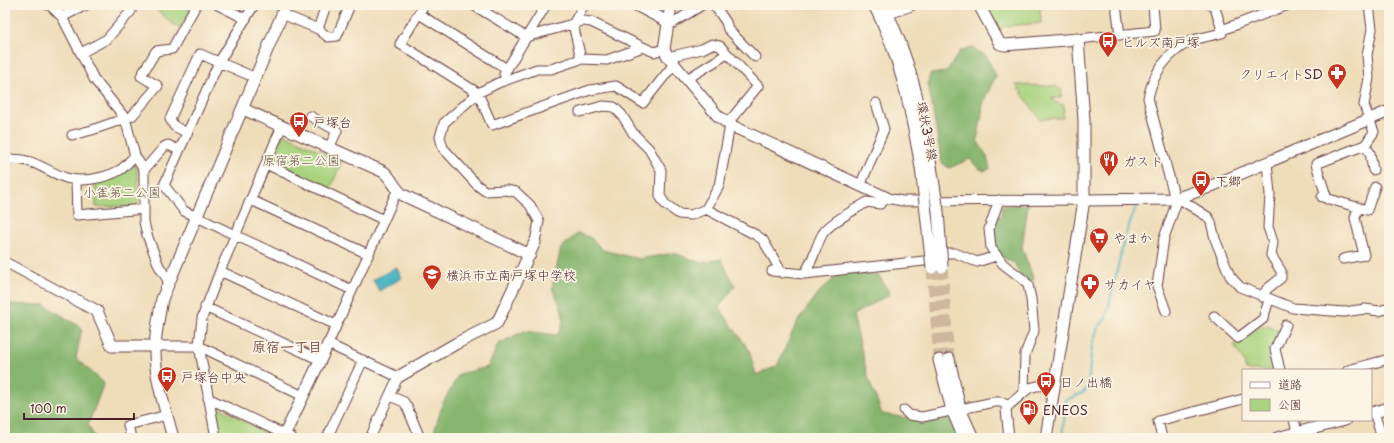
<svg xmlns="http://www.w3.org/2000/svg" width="1394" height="443" font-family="'Playpen Sans','Klee One',sans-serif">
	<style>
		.green { fill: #a9d37f; stroke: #7a7955 }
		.forest { fill: #86b56e; stroke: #686a4c }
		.water { fill: #43b1c0; stroke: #466876 }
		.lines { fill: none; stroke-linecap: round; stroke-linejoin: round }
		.stream { stroke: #43b1c0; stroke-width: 2 }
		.tertiary-tunnel { stroke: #ceb79d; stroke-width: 11; stroke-dasharray: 11 5.5; stroke-linecap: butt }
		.minor-casing { stroke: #633c40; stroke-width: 11 }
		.tertiary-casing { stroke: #633c40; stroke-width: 13 }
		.minor { stroke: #fff; stroke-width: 9 }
		.tertiary { stroke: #fff; stroke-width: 11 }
		.tertiary-bridge-casing { stroke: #633c40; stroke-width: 13; stroke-linecap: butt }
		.tertiary-bridge { stroke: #fff; stroke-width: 11 }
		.labels { text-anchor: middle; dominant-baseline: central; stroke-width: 3.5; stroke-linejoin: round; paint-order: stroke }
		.poi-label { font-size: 13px; fill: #4a1f2b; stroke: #fcf5e5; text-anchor: start }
		.street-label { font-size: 13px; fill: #4a1f2b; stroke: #fcf5e5 }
		.park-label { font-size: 13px; fill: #654; stroke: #fcf5e5 }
		.neighbourhood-label { font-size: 14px; font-weight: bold; fill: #7a4a49; stroke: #fcf5e5 }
	</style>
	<rect width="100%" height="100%" fill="#fcf5e5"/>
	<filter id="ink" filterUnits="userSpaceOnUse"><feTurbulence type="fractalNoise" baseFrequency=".025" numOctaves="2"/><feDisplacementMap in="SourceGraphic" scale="8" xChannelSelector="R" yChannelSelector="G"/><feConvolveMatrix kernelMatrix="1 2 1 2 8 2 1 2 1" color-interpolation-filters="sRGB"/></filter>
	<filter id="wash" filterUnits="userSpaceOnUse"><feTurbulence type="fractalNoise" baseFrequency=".012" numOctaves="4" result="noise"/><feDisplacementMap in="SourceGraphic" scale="16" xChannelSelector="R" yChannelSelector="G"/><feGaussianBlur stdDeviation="0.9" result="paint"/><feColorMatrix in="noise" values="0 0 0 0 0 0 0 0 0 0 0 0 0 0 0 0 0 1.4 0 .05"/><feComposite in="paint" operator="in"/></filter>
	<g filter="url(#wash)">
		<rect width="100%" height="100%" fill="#efddba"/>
		<path class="green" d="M151 5H193L179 29Z
			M987 5H1040L1041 23 1006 26 997 30Z
			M1016 85 1055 86 1062 90 1061 98H1052L1054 102 1064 105 1063 118 1040 119Z
			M284 134 342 161 330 190 269 162Z
			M135 164 138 177V206L96 207 95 182 115 178Z
			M1263 325 1279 330 1271 349 1277 370H1246L1244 362 1234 345Z
			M213 404 274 437V438H221Z"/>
		<path class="forest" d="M973 48 987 57 996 76 983 102 981 120 977 140 987 157 990 169 984 171 978 168 970 159 949 168 942 163 928 83 930 74 946 72 961 50Z
			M1028 204 1022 248 1034 280 1028 282 1018 272 1015 263C992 256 993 241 994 219L1001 217 1002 206Z
			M578 233 591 238 603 250 639 259 674 253 701 263 721 259 735 286 719 307 749 350 756 375 777 366 797 322 820 291 838 275 851 273 879 276 890 294 853 315 868 377 882 414 929 421 950 418 958 438H432L443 403 459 374 488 367 498 344 524 331 557 335C569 318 560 305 552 288L561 248Z
			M5 304 45 305 82 328 76 358 104 383 88 425 95 438H5Z"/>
		<path class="water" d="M396 267 402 278 379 291 373 280Z"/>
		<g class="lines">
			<path class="stream" d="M1062 438 1066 400 1083 393 1088 387 1092 345 1098 328 1106 318 1125 236 1137 205"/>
		</g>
	</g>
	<g filter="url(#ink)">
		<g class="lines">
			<path class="tertiary-tunnel" d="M942 267 949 359
				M932 268 939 360"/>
			<g class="minor-casing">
				<path id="minor" d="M47 5 51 6 62 17 94 79 125 118 135 156 144 170V222L147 235 159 266 169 282
					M218 5 246 19
					M254 5 219 62 164 185 184 211 352 290
					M424 5 400 44 478 93 492 125 590 90 616 86 643 103 674 64
					M473 5 526 37 583 21 591 22 643 47
					M714 5 726 22 728 29 755 57
					M1116 5 1120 35
					M1211 5 1215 8 1222 30
					M282 14 318 29 328 37 337 36 350 5
					M419 14 507 69
					M62 17 86 5
					M668 22 673 23 702 5
					M318 29 326 5
					M1078 39 1155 31 1153 5
					M81 53 107 39 131 11 127 5
					M668 57 702 49 712 44 720 46 758 86 728 123
					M581 59 573 24 584 5
					M504 74 546 5
					M687 79 727 54
					M580 112 603 106 614 107 622 115 633 133 649 149 661 170 660 196 665 204 679 214 691 215 706 209 719 186 730 125
					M310 116 337 131 329 148
					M187 133 174 126 170 119 200 54 256 78
					M72 135 92 130 132 116 158 86 141 76 156 51 172 49 196 5
					M1365 145 1370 153 1373 170
					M5 160C32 156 43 170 66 178 81 183 106 178 120 170 125 167 130 160 135 156
					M266 164 384 220
					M144 170 164 147 168 145 179 150
					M76 180 77 215 144 209
					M860 186 884 129 876 103
					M1322 197 1367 210 1375 187
					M1175 199 1148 98C1153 74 1167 54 1189 42 1199 37 1211 36 1222 33V30L1288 5
					M1327 199 1316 164 1365 145 1374 132 1364 105 1369 78 1367 55 1372 29 1369 5
					M251 200 368 254
					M999 200 989 229 991 248 1003 264 1024 280 1028 285 1031 299 1034 331 1025 354 1024 392
					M706 209 756 235 763 240 782 273
					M535 242 539 221 530 205 516 192 506 190 485 191 477 185 443 148 440 137 444 123 478 93 498 83 537 69H551L581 59 607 60 643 47 654 52 664 49
					M1343 259 1364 255 1355 218 1358 207
					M5 262 74 299
					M220 271 336 325
					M772 271 804 274 933 260 942 253H955L977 262 996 256
					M804 274C813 262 815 248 822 235 828 223 855 210 867 202L880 204 887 198 902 201 1084 200
					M1262 297 1267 289 1281 278V271L1271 255 1273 242 1268 227 1270 194 1267 163
					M205 307 320 360
					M1166 311 1157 286 1164 238 1178 198 1208 217 1211 222 1215 239 1230 276 1240 287 1293 308 1344 312 1365 309 1379 311 1389 308
					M1214 316 1238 338 1263 319 1269 300
					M156 346H199L303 396
					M1280 370 1275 349 1286 325
					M1348 370 1389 359
					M390 396 404 402 407 407 420 438
					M208 398 292 438
					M904 410 909 415 922 417 994 402H1001L1008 406
					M1374 412 1382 438
					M1294 420 1297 432
					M131 438 128 425 167 415
					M216 438 199 346 202 318 220 271 282 126
					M327 438 363 360
					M370 438 398 377 328 344 397 191
					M1009 438 1006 410 1008 406 1029 388 1037 386 1055 385
					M1162 438 1158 421 1243 399"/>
			</g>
			<g class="tertiary-casing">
				<path id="tertiary" d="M636 5 668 22
					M671 5 664 49 668 57 718 116 730 125 887 198
					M874 5C901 56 911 111 921 167
					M883 5C910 56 921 111 931 166
					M979 5 1000 44 1005 45 1078 39 1084 120V200L1046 438
					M881 16 911 5
					M243 109 384 172C392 179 395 189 403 195L530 255
					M1084 200 1175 199 1209 187 1389 111
					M74 299 97 311 112 346H156
					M949 359 960 409 973 438
					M939 360 952 410 964 438
					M398 377 457 343 497 323 535 242
					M1371 413 1389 408
					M173 438C166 411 155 380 155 351 155 333 159 317 162 299L286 5
					M283 438 328 344
					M1277 438 1345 420"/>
			</g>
			<use href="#minor" class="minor"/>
			<use href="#tertiary" class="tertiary"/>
			<g class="tertiary-bridge-casing">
				<path id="tertiary-bridge" d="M931 166 938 211 942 267
					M921 167 932 268"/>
			</g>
			<use href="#tertiary-bridge" class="tertiary-bridge"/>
		</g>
	</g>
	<defs>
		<g id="bus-pin" transform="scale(1)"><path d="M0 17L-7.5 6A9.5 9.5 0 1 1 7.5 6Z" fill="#c8321e" stroke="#fcf5e5"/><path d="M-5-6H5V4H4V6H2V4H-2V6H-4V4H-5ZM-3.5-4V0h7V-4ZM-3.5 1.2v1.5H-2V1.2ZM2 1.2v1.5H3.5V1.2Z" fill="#fff"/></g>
		<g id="pharmacy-pin" transform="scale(1)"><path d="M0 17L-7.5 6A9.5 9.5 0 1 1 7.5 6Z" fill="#c8321e" stroke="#fcf5e5"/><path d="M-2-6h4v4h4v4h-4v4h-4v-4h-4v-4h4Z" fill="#fff"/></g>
		<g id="restaurant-pin" transform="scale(1)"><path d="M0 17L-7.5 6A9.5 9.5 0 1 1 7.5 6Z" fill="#c8321e" stroke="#fcf5e5"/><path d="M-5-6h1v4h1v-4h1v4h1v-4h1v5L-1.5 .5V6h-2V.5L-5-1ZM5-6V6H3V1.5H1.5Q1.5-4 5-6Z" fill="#fff"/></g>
		<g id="supermarket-pin" transform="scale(1)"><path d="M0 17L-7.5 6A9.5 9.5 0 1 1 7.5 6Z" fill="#c8321e" stroke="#fcf5e5"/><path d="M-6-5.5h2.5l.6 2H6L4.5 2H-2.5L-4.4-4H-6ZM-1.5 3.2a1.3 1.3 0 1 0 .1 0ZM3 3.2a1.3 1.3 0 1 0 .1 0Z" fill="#fff"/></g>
		<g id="school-pin" transform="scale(1)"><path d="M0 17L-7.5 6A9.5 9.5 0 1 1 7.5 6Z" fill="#c8321e" stroke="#fcf5e5"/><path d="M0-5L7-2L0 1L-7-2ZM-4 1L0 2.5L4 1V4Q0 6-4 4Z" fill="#fff"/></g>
		<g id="fuel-pin" transform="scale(1)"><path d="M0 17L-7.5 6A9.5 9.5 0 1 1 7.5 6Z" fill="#c8321e" stroke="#fcf5e5"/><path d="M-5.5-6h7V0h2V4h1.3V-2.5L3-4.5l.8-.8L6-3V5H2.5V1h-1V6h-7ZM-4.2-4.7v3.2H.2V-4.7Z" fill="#fff"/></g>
	</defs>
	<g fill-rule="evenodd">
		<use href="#bus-pin" x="1108" y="41"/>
		<use href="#pharmacy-pin" x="1337" y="73"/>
		<use href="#bus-pin" x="299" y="121"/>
		<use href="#restaurant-pin" x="1109" y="160"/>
		<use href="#bus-pin" x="1201" y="180"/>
		<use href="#supermarket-pin" x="1099" y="237"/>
		<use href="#school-pin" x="432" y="274"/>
		<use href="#pharmacy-pin" x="1090" y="283"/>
		<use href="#bus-pin" x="167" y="376"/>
		<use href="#bus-pin" x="1046" y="381"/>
		<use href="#fuel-pin" x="1029" y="409"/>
	</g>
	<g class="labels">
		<g class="poi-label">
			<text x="1122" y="41">ヒルズ南戸塚</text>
			<text x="1323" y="73" text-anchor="end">クリエイトSD</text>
			<text x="313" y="121">戸塚台</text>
			<text x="1123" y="160">ガスト</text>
			<text x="1215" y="180">下郷</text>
			<text x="1113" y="237">やまか</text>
			<text x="446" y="274">横浜市立南戸塚中学校</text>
			<text x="1104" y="283">サカイヤ</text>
			<text x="181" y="376">戸塚台中央</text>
			<text x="1060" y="381">日ノ出橋</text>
			<text x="1043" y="409">ENEOS</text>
		</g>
		<g class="street-label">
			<text transform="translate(928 131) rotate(79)">環状3号線</text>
		</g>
		<g class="park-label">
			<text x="301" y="159">原宿第二公園</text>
			<text x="122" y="191">小雀第二公園</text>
		</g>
		<g class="neighbourhood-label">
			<text x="287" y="346">原宿一丁目</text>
		</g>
	</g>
	<rect width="1394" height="443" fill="none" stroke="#fcf5e5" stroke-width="20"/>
	<rect x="1242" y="369" width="130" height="52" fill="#fcf5e5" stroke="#b59f9b"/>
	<rect x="1250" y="382" width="20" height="6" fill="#ffffff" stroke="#b59f9b"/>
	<text x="1278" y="389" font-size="12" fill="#4a1f2b">道路</text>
	<rect x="1250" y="399" width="20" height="12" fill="#a9d37f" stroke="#b59f9b"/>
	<text x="1278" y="409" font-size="12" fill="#4a1f2b">公園</text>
	<path d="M24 413v6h110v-6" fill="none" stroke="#4a1f2b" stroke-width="2"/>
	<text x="30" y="413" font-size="12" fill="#4a1f2b" stroke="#fcf5e5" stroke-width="3" paint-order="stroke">100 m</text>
</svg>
